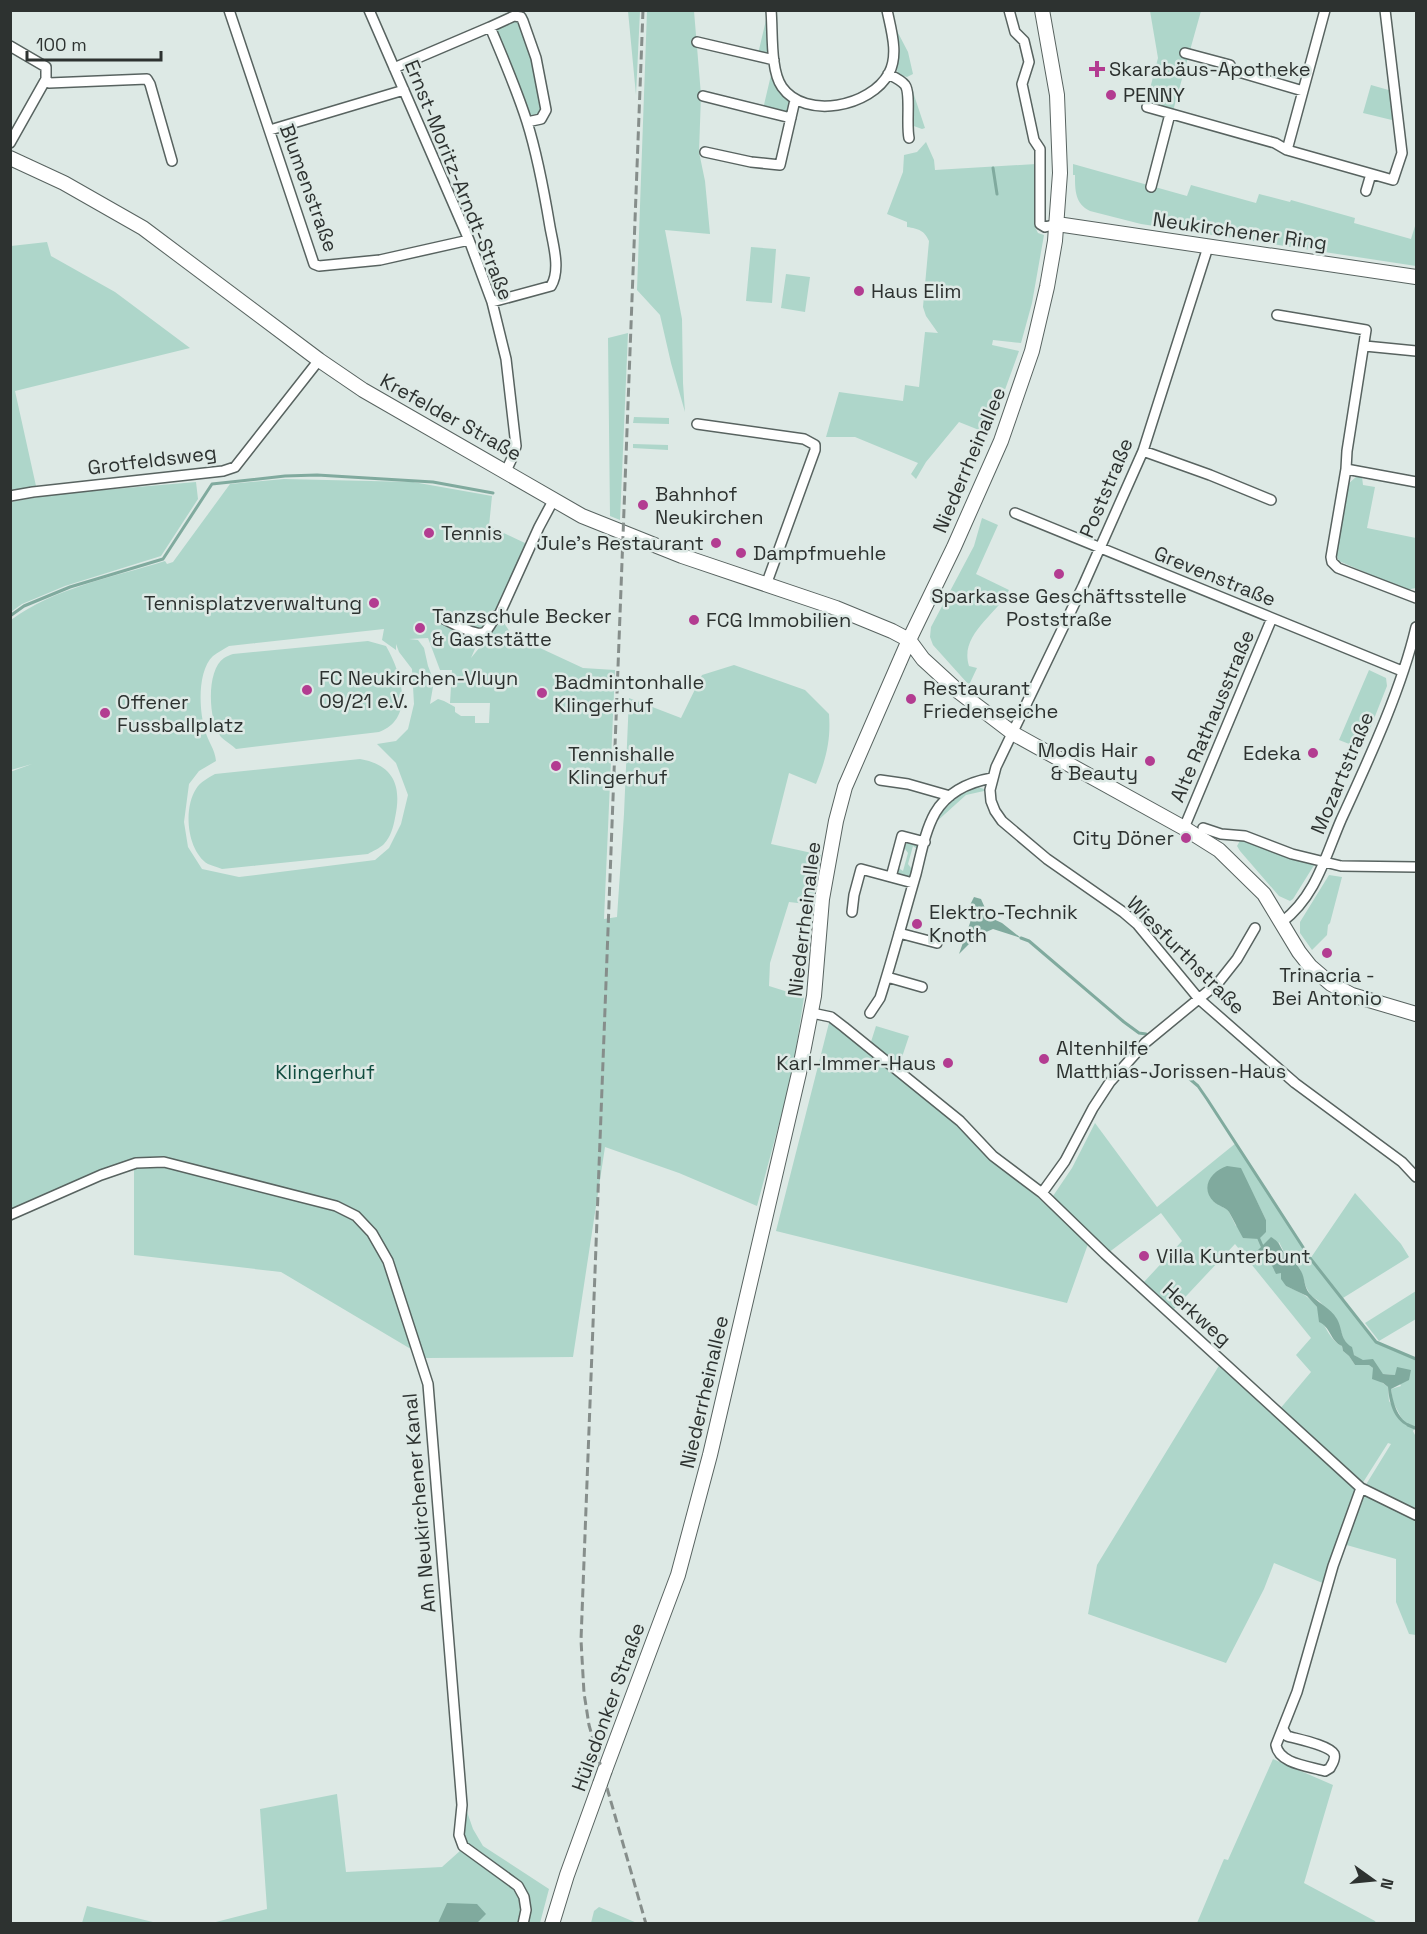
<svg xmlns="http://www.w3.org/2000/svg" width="1427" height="1934" font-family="'Space Grotesk',sans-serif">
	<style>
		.green { fill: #aed6ca; fill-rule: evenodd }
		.water { fill: #80aa9e }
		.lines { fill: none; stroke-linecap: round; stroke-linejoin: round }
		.stream { stroke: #80aa9e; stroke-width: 3 }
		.street-casing { stroke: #586360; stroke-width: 12 }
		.secondary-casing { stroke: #586360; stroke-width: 16 }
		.street { stroke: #fff; stroke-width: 9 }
		.secondary { stroke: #fff; stroke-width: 14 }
		.rail { stroke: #868e8b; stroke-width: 3; stroke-dasharray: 9 4.5; stroke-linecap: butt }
		.secondary-bridge-casing { stroke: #586360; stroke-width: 16; stroke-linecap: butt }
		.secondary-bridge { stroke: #fff; stroke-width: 14 }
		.poi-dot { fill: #b33c91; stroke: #dde9e5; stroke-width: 2 }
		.labels { text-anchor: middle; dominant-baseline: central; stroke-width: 5; stroke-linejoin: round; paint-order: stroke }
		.poi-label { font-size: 20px; fill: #2d3230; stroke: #dde9e5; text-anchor: start }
		.street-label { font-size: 20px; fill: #2d3230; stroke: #dde9e5 }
		.park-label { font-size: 20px; fill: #114c3f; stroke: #dde9e5 }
	</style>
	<rect width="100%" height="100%" fill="#dde9e5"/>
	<path class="green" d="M628 11H640L636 95Z
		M647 11H694L701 95 699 152 705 181 710 234 665 230 682 319 683 383 685 412 671 363 660 315 637 290Z
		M1150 11H1201L1173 111 1146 104 1158 58Z
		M513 19 521 23 535 69 543 110 539 116 532 117 528 114 496 33 498 27Z
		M766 20 768 55 758 54Z
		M896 29 908 52 913 74 907 77 898 74 896 66 900 47Z
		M771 75 778 91 791 104 789 113 763 109Z
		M1371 85 1392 91 1396 121 1363 113Z
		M913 92 925 128 922 129 911 125Z
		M926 142 934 160 935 170 1036 164 1035 227 1038 233 1044 235 1032 303 1021 343 993 340 992 345 1019 351 989 434 959 422 926 462 916 479 911 474 918 463 855 437H826L839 392 903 401 905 385 919 387 925 332 938 333 926 316 923 307 929 241C924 230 919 229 907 227V222L887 214 903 172 904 155 917 152Z
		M1073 164 1187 196 1191 185 1256 203 1259 194 1290 202 1291 200 1355 218 1354 223 1411 239 1416 223V266L1141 224 1090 211C1075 204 1075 190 1075 175H1073Z
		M47 242 51 256 115 292 190 348 15 391 36 486 11 490V246Z
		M751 247 776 249 772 303 746 301Z
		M786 274 810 277 805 312 781 308Z
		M628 333 620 520 610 516 608 338Z
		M634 417 669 418V424L633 423Z
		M633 444 668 445V450L633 448Z
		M1356 477H1362L1363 485 1375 487 1367 528 1416 538V588L1406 590 1339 561 1336 554 1348 484Z
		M284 479 413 482 492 496 489 526 527 544 498 608 483 630 471 658 502 620 512 635 583 668 615 670 604 919 617 917 624 814 629 698 681 718 702 675 734 665 805 690 829 714C831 741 826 759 816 784L789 773 771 844 821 855 815 905 789 902 770 963 769 986 804 997 792 1075 757 1206 679 1173 605 1147 573 1357 426 1358 281 1272 134 1255V1165L11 1215 10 772 32 764 11 770V620C54 588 114 577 165 561L167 564 173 562 230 484ZM384 629 382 640 396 650V644L399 652 412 669 414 704 408 729 396 741 377 744 396 763 408 795 401 824 389 848 375 860 239 877 202 869 188 847 184 822 189 784 199 771 216 761C215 749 208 742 205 730 199 711 197 671 213 656 218 652 224 649 229 646ZM428 638 440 670H452L450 703H490L489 723H475V716H461L455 712V707L444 701 438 699 430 704 434 681 428 666 424 648 418 640 409 639Z
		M196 482 198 499 161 556 65 586 22 604 11 612V502L56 494Z
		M982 518 998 525 976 574 1009 590C997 615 959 634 969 666L977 668 969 685 933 645 930 637 931 627 974 546Z
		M368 641 386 646C401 672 416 718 379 732L236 749C232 745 225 741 221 737 208 721 206 670 224 658 227 656 230 655 233 654Z
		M1369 670 1386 678 1387 686 1362 749 1339 740Z
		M360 759C394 765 402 786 395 818 393 828 391 836 384 844 380 848 373 851 368 854L222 869C218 867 212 866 208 864 187 851 183 809 196 789 200 782 208 778 215 774Z
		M975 786 984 789V791L966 795 935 823C943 805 958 794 975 786Z
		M1241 839 1316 862 1293 899 1290 901 1279 896 1240 851 1237 846Z
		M909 842 917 843 920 847V851L913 846 908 864 914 872C910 879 903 879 898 874L897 867 903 871 908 853 903 846Z
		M1329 875 1342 877 1330 923 1328 925 1327 935 1312 950 1300 933V922Z
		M830 1019 958 1123 1088 1244 1067 1303 776 1231Z
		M876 1026 909 1036 899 1066 870 1045Z
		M1095 1123 1157 1207 1236 1143 1310 1259 1355 1193 1401 1244 1409 1257 1343 1298 1325 1278 1376 1343 1416 1360V1427L1413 1431 1416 1437V1635L1409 1634 1396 1602V1559L1343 1544 1362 1491 1391 1444 1388 1443 1362 1484 1279 1410 1311 1372 1296 1355 1311 1338 1235 1244 1174 1309 1144 1282 1182 1241 1161 1213 1108 1253 1053 1199V1196L1072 1168ZM1214 1202H1257L1266 1220 1236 1226 1228 1210ZM1279 1242 1284 1252 1294 1260 1300 1269 1306 1287 1311 1296 1319 1301 1337 1320 1344 1340 1354 1355 1383 1374 1395 1375 1401 1386 1391 1389 1393 1402 1403 1421 1389 1401 1388 1387C1381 1381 1373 1379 1373 1368L1369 1365H1355L1349 1356 1343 1351 1342 1346C1332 1342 1324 1326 1320 1316 1319 1313 1319 1309 1317 1307 1309 1296 1298 1291 1286 1286L1281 1273 1274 1270 1272 1266Z
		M1416 1291V1319L1379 1341 1365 1323Z
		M1220 1364 1242 1386 1357 1489 1325 1584 1274 1563 1264 1589 1226 1663 1088 1614 1097 1565Z
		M1273 1759 1333 1785 1304 1883 1375 1921 1376 1923H1197L1224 1859 1228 1860Z
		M337 1794 346 1872 442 1867 461 1850 465 1806 473 1829 483 1846 549 1889 540 1923 208 1924 267 1909 260 1809Z
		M87 1906 157 1923H82Z
		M599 1907 637 1923H591L594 1911Z"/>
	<path class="water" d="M974 897 981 899 989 917 1002 923 1021 938 993 929 977 936 959 954 971 920 970 905Z
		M1227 1166 1241 1168 1266 1220V1232L1259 1239 1243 1238C1238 1229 1234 1221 1229 1212 1226 1207 1218 1206 1214 1202 1199 1187 1212 1171 1227 1166Z
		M1271 1237C1281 1243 1279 1246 1285 1254 1291 1260 1297 1263 1301 1271 1305 1278 1304 1287 1309 1293 1317 1303 1330 1307 1337 1319 1343 1330 1340 1340 1352 1347L1354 1355 1363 1360 1373 1359 1383 1374 1395 1375 1397 1367 1411 1370 1409 1380 1391 1389C1393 1402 1397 1418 1409 1424L1408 1426C1393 1420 1389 1401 1388 1387L1383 1383 1372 1379 1373 1368 1369 1365H1355L1349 1356 1343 1351 1342 1346C1330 1341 1331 1327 1319 1322L1317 1307 1307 1296 1286 1286 1281 1279V1273L1276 1274 1272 1266 1257 1251Z
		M447 1903 477 1904 486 1914 477 1923H438Z"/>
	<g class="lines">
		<path class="stream" d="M993 168 997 194
			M10 616 24 606 70 587 163 559 212 484 285 476 317 475 433 482 493 493
			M1021 938 1029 941 1124 1022 1139 1033 1146 1034
			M1184 1074 1198 1086 1207 1099 1310 1258 1376 1342 1416 1359
			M1259 1239 1262 1246
			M1408 1425 1415 1428"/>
		<g class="street-casing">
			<path id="street" d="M229 10 314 264 319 266 380 260 469 240
				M369 10 469 240 492 302 506 359 516 446 513 456 506 471
				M771 10C773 31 770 70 782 87 805 120 871 107 889 73 899 54 891 30 887 10
				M1009 10 1015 32 1024 41 1029 62 1022 84 1034 140 1040 149V224L1045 227 1057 224
				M490 27 514 16 521 17 523 21 536 58 546 110 541 119 527 122
				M697 42 774 60
				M10 46 46 67V79L10 143
				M1185 53 1230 65 1232 70 1303 91
				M394 68 490 27C503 58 517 90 527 122 538 157 544 191 550 227 553 244 561 270 551 286L492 302
				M888 74C894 77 901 80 905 85 911 93 906 124 909 138
				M46 79 49 83 147 79 150 84 172 161
				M703 96 791 118
				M1147 107 1275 143 1287 150 1393 180 1402 153 1385 10
				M270 130 404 90
				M1287 150 1325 10
				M705 152 751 162 780 165 795 100
				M1151 187 1170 114
				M1366 191 1371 174
				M1208 247 1143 451 1083 586 996 767 990 790 991 801 995 811 1002 821 1047 859 1123 912 1137 924 1199 999 1295 1083 1402 1162 1416 1177
				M1277 315 1366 330 1347 451 1346 469 1331 557 1332 562 1338 568 1416 598
				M1365 346 1416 351
				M697 424 804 439 815 445V450L766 585
				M1143 451 1210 475 1271 500
				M1346 469 1416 482
				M10 496 33 492 223 471 235 467 319 360
				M1015 513 1402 671
				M444 619C452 623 478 637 485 632 491 626 493 618 500 613L539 527 554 499
				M880 780 908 784 950 796
				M1184 828 1272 618
				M1203 828 1221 834 1245 836 1292 854 1341 866 1416 867
				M891 877 902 836 925 842
				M852 912 854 895 861 869 913 883
				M1282 922C1316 896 1325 857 1341 820 1368 761 1401 691 1416 627
				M899 933 937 943
				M887 977 922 987
				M812 1013 831 1017 844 1027 960 1121 993 1156 1042 1193 1105 1254 1361 1488 1416 1515
				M870 1013 880 998C893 957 904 915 916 874 921 854 925 831 935 813 948 791 969 782 992 778
				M1042 1193 1065 1161 1093 1108 1110 1082 1145 1043 1218 983 1237 959 1255 928
				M10 1215 101 1175 136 1163 164 1162 336 1206 356 1216 372 1233 388 1261 428 1384 462 1805 459 1835 463 1846 518 1886 524 1897 526 1910 523 1924
				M1283 1729 1287 1736C1297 1739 1329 1745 1334 1754 1336 1759 1332 1764 1330 1768L1325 1771C1309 1766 1279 1764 1276 1745L1297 1692 1333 1566 1361 1488"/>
		</g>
		<g class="secondary-casing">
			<path id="secondary" d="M10 158 64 183 143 228 319 360 363 390 582 516 682 556 836 608 892 631 909 640 923 659 959 692 1014 734 1184 828 1219 850 1264 894 1299 952 1310 966 1331 984 1352 995 1416 1014
				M1057 224 1416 277
				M605 1770 678 1575 710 1455 799 1073 814 996 822 899 836 821 845 787 909 640 954 547 1001 441 1032 351 1047 287 1055 241 1060 173 1057 95 1042 10
				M552 1924 567 1875 600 1784"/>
		</g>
		<use href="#street" class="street"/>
		<use href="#secondary" class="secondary"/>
		<path class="rail" d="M643 10 581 1640 584 1693 589 1725 646 1924"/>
		<g class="secondary-bridge-casing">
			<path id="secondary-bridge" d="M600 1784 605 1770"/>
		</g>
		<use href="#secondary-bridge" class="secondary-bridge"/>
	</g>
	<g class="poi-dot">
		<path d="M1094 60h6v6h6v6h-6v6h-6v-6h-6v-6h6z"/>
		<circle cx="1111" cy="95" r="6"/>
		<circle cx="859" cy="291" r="6"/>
		<circle cx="643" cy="505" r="6"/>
		<circle cx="429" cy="533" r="6"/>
		<circle cx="716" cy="543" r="6"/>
		<circle cx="741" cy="553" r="6"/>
		<circle cx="1059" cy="574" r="6"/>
		<circle cx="374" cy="603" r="6"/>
		<circle cx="694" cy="620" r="6"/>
		<circle cx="420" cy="628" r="6"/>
		<circle cx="307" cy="690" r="6"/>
		<circle cx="542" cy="693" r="6"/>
		<circle cx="911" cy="699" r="6"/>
		<circle cx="105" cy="713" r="6"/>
		<circle cx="1313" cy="753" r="6"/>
		<circle cx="1150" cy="761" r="6"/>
		<circle cx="556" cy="766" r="6"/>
		<circle cx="1186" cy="838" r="6"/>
		<circle cx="917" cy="924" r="6"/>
		<circle cx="1327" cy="953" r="6"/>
		<circle cx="1044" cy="1059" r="6"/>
		<circle cx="948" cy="1063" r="6"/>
		<circle cx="1144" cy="1256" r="6"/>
	</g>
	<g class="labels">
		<g class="poi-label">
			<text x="1109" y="69">Skarabäus-Apotheke</text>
			<text x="1123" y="95">PENNY</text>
			<text x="871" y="291">Haus Elim</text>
			<text x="655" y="494">Bahnhof<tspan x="655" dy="23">Neukirchen</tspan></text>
			<text x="441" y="533">Tennis</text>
			<text x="704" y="543" text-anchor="end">Jule's Restaurant</text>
			<text x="753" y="553">Dampfmuehle</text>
			<text x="1059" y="596" text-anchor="middle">Sparkasse Geschäftsstelle<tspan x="1059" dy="23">Poststraße</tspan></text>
			<text x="362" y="603" text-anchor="end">Tennisplatzverwaltung</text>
			<text x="432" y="616">Tanzschule Becker<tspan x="432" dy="23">&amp; Gaststätte</tspan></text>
			<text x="706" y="620">FCG Immobilien</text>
			<text x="319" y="678">FC Neukirchen-Vluyn<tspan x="319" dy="23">09/21 e.V.</tspan></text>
			<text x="554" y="682">Badmintonhalle<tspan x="554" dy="23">Klingerhuf</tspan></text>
			<text x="923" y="688">Restaurant<tspan x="923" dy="23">Friedenseiche</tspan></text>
			<text x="117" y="702">Offener<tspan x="117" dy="23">Fussballplatz</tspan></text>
			<text x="1138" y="750" text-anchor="end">Modis Hair<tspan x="1138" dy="23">&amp; Beauty</tspan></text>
			<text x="1301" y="753" text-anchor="end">Edeka</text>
			<text x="568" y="754">Tennishalle<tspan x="568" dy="23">Klingerhuf</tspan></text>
			<text x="1174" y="838" text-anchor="end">City Döner</text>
			<text x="929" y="912">Elektro-Technik<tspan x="929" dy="23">Knoth</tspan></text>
			<text x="1327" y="975" text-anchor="middle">Trinacria -<tspan x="1327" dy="23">Bei Antonio</tspan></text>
			<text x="1056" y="1048">Altenhilfe<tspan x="1056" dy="23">Matthias-Jorissen-Haus</tspan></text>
			<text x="936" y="1063" text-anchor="end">Karl-Immer-Haus</text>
			<text x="1156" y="1256">Villa Kunterbunt</text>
		</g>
		<g class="street-label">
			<text transform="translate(459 180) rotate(68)">Ernst-Moritz-Arndt-Straße</text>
			<text transform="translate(309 188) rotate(70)">Blumenstraße</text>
			<text transform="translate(1240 231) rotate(8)">Neukirchener Ring</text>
			<text transform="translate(451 417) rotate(29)">Krefelder Straße</text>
			<text transform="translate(152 460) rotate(-7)">Grotfeldsweg</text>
			<text transform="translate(969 460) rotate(-67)">Niederrheinallee</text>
			<text transform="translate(1106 488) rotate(-67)">Poststraße</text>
			<text transform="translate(1215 576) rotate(22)">Grevenstraße</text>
			<text transform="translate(1212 716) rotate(-67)">Alte Rathausstraße</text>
			<text transform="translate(1342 773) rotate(-67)">Mozartstraße</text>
			<text transform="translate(804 919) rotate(-83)">Niederrheinallee</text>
			<text transform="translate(1186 955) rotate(45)">Wiesfurthstraße</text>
			<text transform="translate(1197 1314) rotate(42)">Herkweg</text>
			<text transform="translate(704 1392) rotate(-77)">Niederrheinallee</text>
			<text transform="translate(419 1503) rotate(-95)">Am Neukirchener Kanal</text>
			<text transform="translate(608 1707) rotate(-70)">Hülsdonker Straße</text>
		</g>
		<g class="park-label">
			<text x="325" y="1072">Klingerhuf</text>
		</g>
	</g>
	<rect width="1427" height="1934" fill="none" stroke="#2d3230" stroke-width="24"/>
	<g transform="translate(1373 1880) rotate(105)" stroke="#dde9e5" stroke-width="4.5" paint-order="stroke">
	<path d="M0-4.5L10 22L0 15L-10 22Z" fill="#2d3230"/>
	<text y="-9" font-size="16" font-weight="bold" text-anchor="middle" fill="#2d3230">N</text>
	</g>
	<path d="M27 51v9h134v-9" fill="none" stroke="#2d3230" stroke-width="3"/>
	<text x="36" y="51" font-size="18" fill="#2d3230" stroke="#dde9e5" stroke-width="4.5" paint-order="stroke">100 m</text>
</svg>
